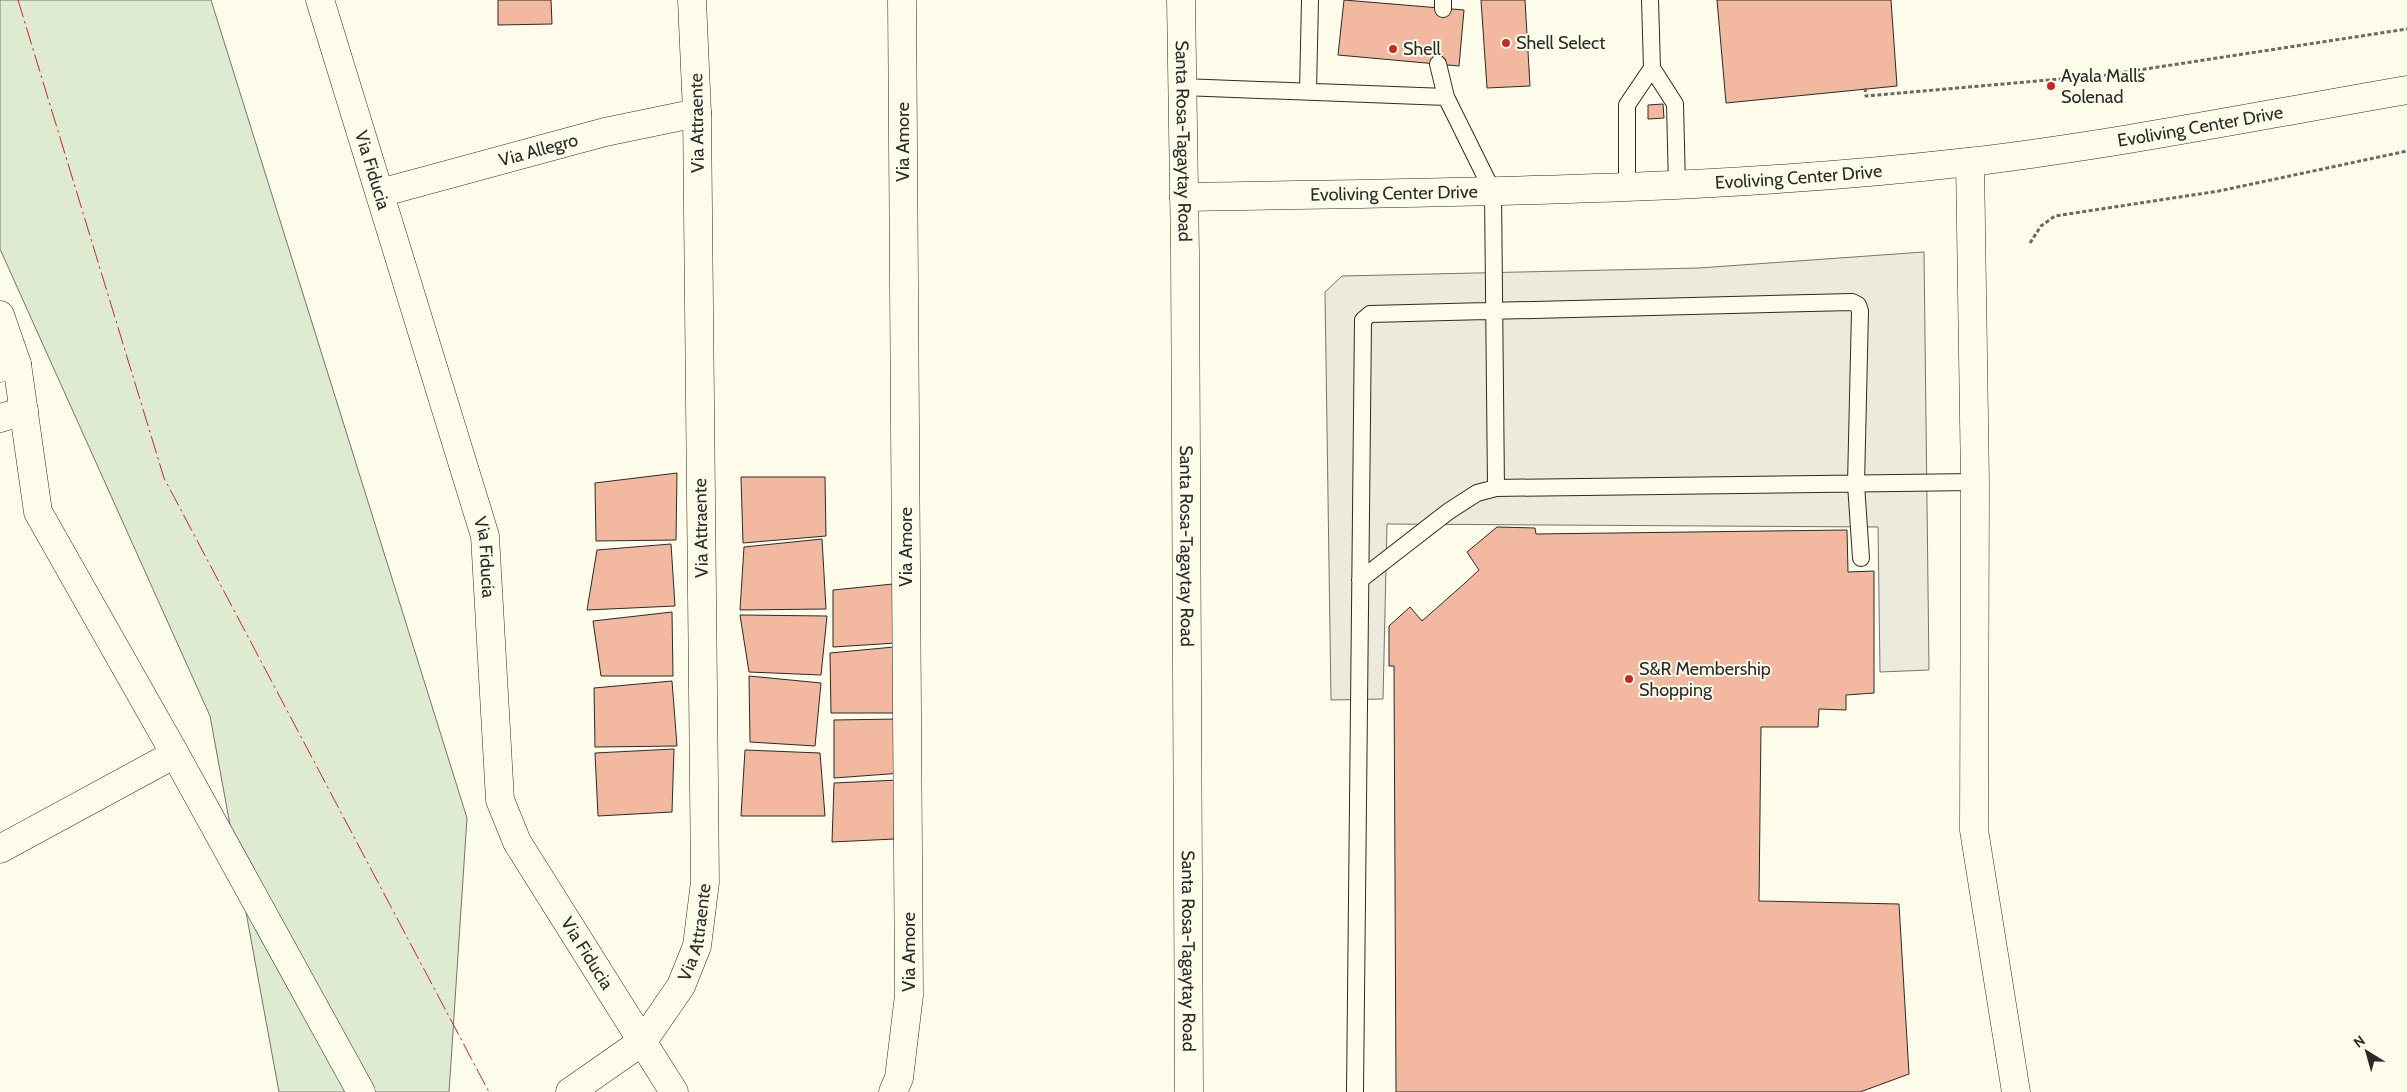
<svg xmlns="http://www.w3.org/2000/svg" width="2407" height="1092" font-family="Cabin,sans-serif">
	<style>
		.green { fill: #deebd1; stroke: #74746e }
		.parking { fill: #eceadb; stroke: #74746e }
		.building { fill: #f2b8a0; stroke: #2b2b2b }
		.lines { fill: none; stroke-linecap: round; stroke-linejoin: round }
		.service-casing { stroke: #2b2b2b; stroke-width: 18 }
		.minor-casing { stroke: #2b2b2b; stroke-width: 29 }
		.tertiary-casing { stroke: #2b2b2b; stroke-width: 29 }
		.primary-casing { stroke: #2b2b2b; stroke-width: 29 }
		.path { stroke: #6a6964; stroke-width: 3; stroke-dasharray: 4 2.5; stroke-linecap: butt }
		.service { stroke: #fdfbea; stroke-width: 16 }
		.minor { stroke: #fdfbea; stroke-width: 28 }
		.tertiary { stroke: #fdfbea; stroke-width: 28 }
		.primary { stroke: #fdfbea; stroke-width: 28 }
		.power { stroke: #c62828; stroke-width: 1; stroke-dasharray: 18 4 2.5 4; stroke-linecap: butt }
		.poi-dot { fill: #c62828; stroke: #fdfbea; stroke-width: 2 }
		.labels { text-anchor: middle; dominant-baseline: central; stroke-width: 4; stroke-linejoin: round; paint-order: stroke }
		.poi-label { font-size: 18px; fill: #2b2b2b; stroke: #fdfbea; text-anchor: start }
		.street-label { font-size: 18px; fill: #2b2b2b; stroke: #fdfbea }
	</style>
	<rect width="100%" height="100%" fill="#fdfbea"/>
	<path class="green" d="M0 0H211L467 818 449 1092H279L210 716 0 249Z"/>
	<path class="parking" d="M1924 252 1929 670 1880 672 1878 527 1387 524 1383 699 1331 700 1325 292 1342 276 1699 268Z"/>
	<path class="building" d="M498 0H551L552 24 498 25Z
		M1344 0 1464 10 1459 66 1338 55Z
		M1481 0H1525L1530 86 1487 88Z
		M1717 0H1891L1897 86 1726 103Z
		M1663 104 1664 118 1648 119V105Z
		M677 473 676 540 596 541 595 483Z
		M741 477H825L826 536 743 543Z
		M1497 527 1535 528 1536 534 1847 530 1848 572 1874 571V693L1846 695V710L1819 709 1818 727H1761L1759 901 1899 904 1909 1074 1860 1092H1396L1394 666H1389V626L1410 607 1422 621 1465 583 1479 570 1467 552Z
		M822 539 826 609 740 610 744 547Z
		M671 544 675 606 587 610 597 550Z
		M893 584 896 643 833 647V590Z
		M672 612 673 676H601L593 621Z
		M740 615 827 616 821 675 749 672Z
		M894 647V713H831L830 653Z
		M749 676 821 683 815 746 750 742Z
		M672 681 677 746 595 747 594 688Z
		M898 719 902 773 834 778V720Z
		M674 749 672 812 598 816 595 753Z
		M745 750 820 753 825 816H741Z
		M899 780 894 839 832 842 834 783Z"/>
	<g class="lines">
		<g class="service-casing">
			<path id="service" d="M1650 0 1652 68 1675 104 1677 186
				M1443 9V0
				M1438 64 1446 97 1493 192 1496 488
				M1182 87 1446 97
				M1308 91 1310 0
				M1627 188V105L1652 68
				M1360 580 1449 511 1477 493 1496 488 1975 482
				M1355 1092 1363 320 1370 314 1852 302 1858 305 1860 311 1856 484 1861 558"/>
		</g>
		<g class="minor-casing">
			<g id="minor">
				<path id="s1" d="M320 0 485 536 500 800 517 842 674 1092"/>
				<path d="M1970 162 1975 482 1974 830 2016 1092"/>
				<path id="s2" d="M380 193 605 132 697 113"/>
				<path d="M0 315 17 364 0 368"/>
				<path d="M0 418 24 411"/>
				<path d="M175 754 361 1092"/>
				<path d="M0 849 175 754 38 512 17 364"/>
				<path id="s3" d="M570 1092 643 1041 681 986 697 946 705 882 697 113 692 0"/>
				<path d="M893 1092 899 1078 909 995 902 0"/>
			</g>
		</g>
		<g class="tertiary-casing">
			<g id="tertiary">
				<path id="s4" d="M1184 197C1445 192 1707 192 1968 162 2115 145 2261 115 2407 90"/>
			</g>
		</g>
		<g class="primary-casing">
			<g id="primary">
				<path id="s5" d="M1181 0 1185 253 1189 1092"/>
			</g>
		</g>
		<path class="path" d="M1865 88 1866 96 2106 75 2407 29
			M2030 243 2041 226 2055 216 2219 191 2407 151"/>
		<use href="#service" class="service"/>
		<use href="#minor" class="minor"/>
		<use href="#tertiary" class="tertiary"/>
		<use href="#primary" class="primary"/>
		<path class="power" d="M18 0 164 478 489 1092"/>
	</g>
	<g class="poi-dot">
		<circle cx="1506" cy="43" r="5"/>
		<circle cx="1393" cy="49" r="5"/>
		<circle cx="2051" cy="86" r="5"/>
		<circle cx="1629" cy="679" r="5"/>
	</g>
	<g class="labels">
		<g class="poi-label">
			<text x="1516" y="43">Shell Select</text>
			<text x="1403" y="49">Shell</text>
			<text x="2061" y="76">Ayala Malls<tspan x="2061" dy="21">Solenad</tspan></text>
			<text x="1639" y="669">S&amp;R Membership<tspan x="1639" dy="21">Shopping</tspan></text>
		</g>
		<g class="street-label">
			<text transform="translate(697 123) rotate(-91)">Via Attraente</text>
			<text stroke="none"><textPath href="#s4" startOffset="1020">Evoliving Center Drive</textPath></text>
			<text stroke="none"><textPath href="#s5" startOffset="141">Santa Rosa-Tagaytay Road</textPath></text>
			<text transform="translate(903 142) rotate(-90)">Via Amore</text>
			<text stroke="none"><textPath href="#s2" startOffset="164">Via Allegro</textPath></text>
			<text stroke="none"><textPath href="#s1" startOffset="178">Via Fiducia</textPath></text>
			<text stroke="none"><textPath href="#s4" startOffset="615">Evoliving Center Drive</textPath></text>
			<text stroke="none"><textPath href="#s4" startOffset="210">Evoliving Center Drive</textPath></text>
			<text transform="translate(701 528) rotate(-91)">Via Attraente</text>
			<text stroke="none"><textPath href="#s5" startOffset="546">Santa Rosa-Tagaytay Road</textPath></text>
			<text transform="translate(906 547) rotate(-90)">Via Amore</text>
			<text stroke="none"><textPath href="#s1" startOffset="582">Via Fiducia</textPath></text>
			<text stroke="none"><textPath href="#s3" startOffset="212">Via Attraente</textPath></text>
			<text stroke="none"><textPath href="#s5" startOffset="951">Santa Rosa-Tagaytay Road</textPath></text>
			<text transform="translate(909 952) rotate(-90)">Via Amore</text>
			<text stroke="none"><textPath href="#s1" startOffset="1002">Via Fiducia</textPath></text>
		</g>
	</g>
	<g transform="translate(2367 1052) rotate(323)" stroke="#fdfbea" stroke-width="4" paint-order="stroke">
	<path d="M0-4L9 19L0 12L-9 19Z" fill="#2b2b2b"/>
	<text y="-8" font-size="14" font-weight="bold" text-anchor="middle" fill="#2b2b2b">N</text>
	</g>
</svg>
